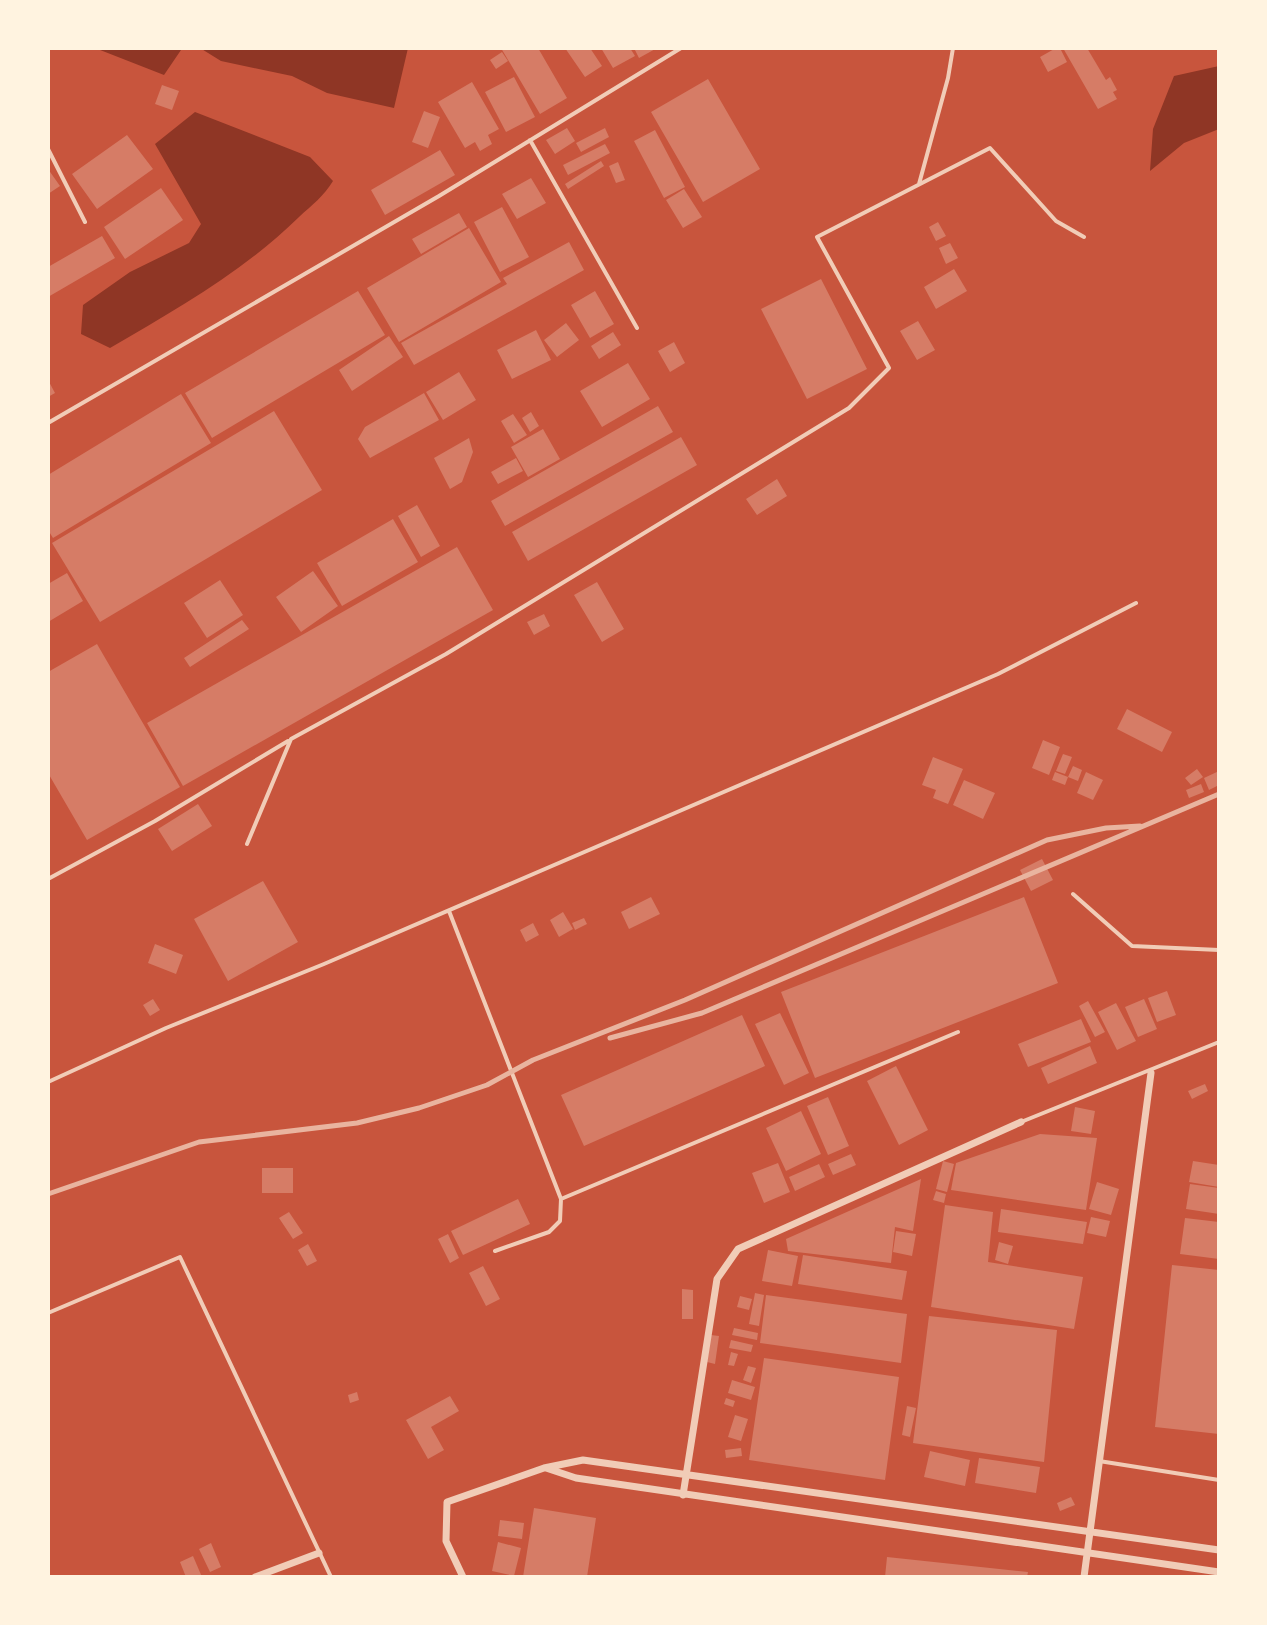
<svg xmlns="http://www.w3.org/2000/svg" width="1267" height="1625" font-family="Karla,sans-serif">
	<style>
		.water { fill: #8f3625 }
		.building { fill: #d67c66 }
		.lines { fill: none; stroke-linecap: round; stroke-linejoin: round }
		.service { stroke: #f1ccb7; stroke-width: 4 }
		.minor { stroke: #f1ccb7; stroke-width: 7 }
		.rail { stroke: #e9b49f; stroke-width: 5 }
	</style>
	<rect width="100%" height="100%" fill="#c8553d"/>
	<path class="water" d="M95 48H187L181 50 164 75Z
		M200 48H408L394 108 327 93 292 76 221 61Z
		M1219 66V129L1184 143 1150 171 1153 129 1174 76Z
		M195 112 310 157 333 181C324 196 312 205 299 217 243 272 177 309 110 348L81 334 83 305 130 272 189 243 201 224 155 144Z"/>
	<path class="building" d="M501 48H538L567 98 540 114Z
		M565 48H590L602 66 585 77Z
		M601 48H630L635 56 613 68Z
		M634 48H657L639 58Z
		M1056 48H1060L1067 62 1048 72 1040 57Z
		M1063 48H1087L1106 80 1110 77 1117 90 1113 92 1117 99 1098 109Z
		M502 52 508 61 496 69 490 60Z
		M514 77 535 117 506 132 485 92Z
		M708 79 760 169 703 202 651 112Z
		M472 82 499 129 488 135 492 144 480 151 475 142 465 148 438 102Z
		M162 85 179 91 172 110 155 104Z
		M424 111 440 117 428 148 412 142Z
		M567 128 575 141 555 154 546 140Z
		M605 128 609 137 581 152 576 143Z
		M655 130 685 187 664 198 634 141Z
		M127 135 153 169 97 209 72 174Z
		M605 144 610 153 568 175 563 165Z
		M440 150 455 175 385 215 371 190Z
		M601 161 604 166 568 189 565 184Z
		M618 162 625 180 616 183 609 166Z
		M48 169 60 186 48 194Z
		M531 178 546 203 517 219 502 194Z
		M161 188 183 220 125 259 104 227Z
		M684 189 702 217 683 228 666 200Z
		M502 207 529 257 500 272 474 222Z
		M459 213 467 227 421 254 412 239Z
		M938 222 946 236 936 241 929 227Z
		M469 228 501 282 399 342 367 288Z
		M102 236 115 258 48 297V267Z
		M569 242 584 270 414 365 401 343 507 284 503 278Z
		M950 243 958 258 946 264 939 248Z
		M954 269 967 291 936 309 924 287Z
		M821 279 867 369 807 399 761 309Z
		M358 291 385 335 212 438 185 393Z
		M595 291 614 324 590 338 571 305Z
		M918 321 935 350 917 360 900 331Z
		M566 323 579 340 557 357 544 340Z
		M536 330 551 360 512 379 497 350Z
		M613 332 621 345 599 359 591 346Z
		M389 336 403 357 352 391 339 370Z
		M674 342 685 363 670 372 658 351Z
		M628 363 650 399 602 427 580 391Z
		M459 372 476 400 443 420 426 392Z
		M48 380 55 393 48 397Z
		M424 393 439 420 370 458 358 439 365 427Z
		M181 394 211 443 53 538 48 530V475Z
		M658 406 673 432 505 526 491 501Z
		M274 411 322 490 100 622 52 543Z
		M531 412 539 426 530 432 522 418Z
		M513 414 527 435 514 443 501 421Z
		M543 429 560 459 528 477 511 447Z
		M681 437 697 465 528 561 512 532Z
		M469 438 473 452 462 482 450 489 434 458Z
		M516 458 523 471 498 484 491 472Z
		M777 479 787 496 757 515 746 499Z
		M417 505 440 546 421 557 398 516Z
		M393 519 418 562 342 606 317 563Z
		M457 547 493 610 183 786 147 723Z
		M313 571 338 606 301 632 276 597Z
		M67 573 83 601 48 622V584Z
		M220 580 243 615 207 638 184 603Z
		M597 582 624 629 602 642 574 595Z
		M544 614 550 626 534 635 527 622Z
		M242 620 249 629 190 667 184 658Z
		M97 644 180 787 87 840 48 773V672Z
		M1127 709 1172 732 1162 752 1117 729Z
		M1043 740 1060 747 1049 775 1032 768Z
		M1063 754 1072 757 1065 774 1056 771Z
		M933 757 963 769 948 804 933 798 936 790 922 785Z
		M1073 766 1082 770 1078 781 1068 777Z
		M1197 769 1203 777 1191 785 1185 778Z
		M1219 771V785L1209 790 1204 778Z
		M1055 772 1068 777 1065 785 1052 780Z
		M1086 772 1103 780 1093 800 1077 793Z
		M964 780 995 793 983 819 953 805Z
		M1201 784 1204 792 1189 798 1186 790Z
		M198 804 212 826 172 851 158 829Z
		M1042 859 1053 880 1031 891 1020 870Z
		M263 881 298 942 228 981 194 919Z
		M651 897 660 914 629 929 621 912Z
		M1024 897 1058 983 815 1078 781 992Z
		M563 912 573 929 559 937 550 920Z
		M584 918 587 924 575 930 572 923Z
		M533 923 539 935 526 942 520 930Z
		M155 944 183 955 176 974 148 963Z
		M1167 991 1176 1015 1157 1022 1148 998Z
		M153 999 160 1010 150 1016 143 1005Z
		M1144 999 1157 1029 1138 1037 1125 1007Z
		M1088 1001 1105 1032 1095 1037 1079 1006Z
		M1116 1003 1136 1041 1117 1050 1098 1012Z
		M780 1013 809 1073 784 1085 755 1024Z
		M742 1015 765 1066 584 1146 561 1095Z
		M1081 1019 1091 1042 1028 1067 1018 1044Z
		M1090 1046 1097 1063 1048 1084 1041 1068Z
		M896 1066 928 1130 899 1145 867 1081Z
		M1205 1084 1208 1091 1192 1099 1188 1091Z
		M828 1097 849 1146 828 1155 807 1106Z
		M1075 1107 1095 1111 1091 1134 1071 1131Z
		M801 1111 821 1154 786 1171 766 1128Z
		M1040 1134 1097 1138 1086 1210 951 1190 956 1163Z
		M851 1154 856 1165 833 1175 828 1164Z
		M943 1161 954 1164 947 1192 936 1189Z
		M1193 1161 1219 1165V1187L1189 1182Z
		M778 1163 790 1192 764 1203 752 1173Z
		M819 1164 825 1177 795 1191 789 1177Z
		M262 1168H293V1193H262Z
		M921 1179 913 1231 895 1227 891 1263 788 1251 786 1239Z
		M1097 1182 1119 1189 1111 1215 1089 1209Z
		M1190 1184 1219 1188V1214L1186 1209Z
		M936 1191 946 1194 944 1203 933 1200Z
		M518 1199 530 1224 463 1255 451 1231Z
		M945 1205 993 1212 988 1262 1083 1277 1074 1329 931 1307Z
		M1001 1209 1087 1222 1083 1244 998 1232Z
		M289 1212 303 1233 293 1239 279 1218Z
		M1091 1217 1110 1221 1106 1237 1087 1233Z
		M1185 1218 1219 1222V1259L1180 1254Z
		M896 1231 916 1234 912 1256 893 1252Z
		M448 1234 459 1258 450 1263 438 1239Z
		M999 1242 1013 1246 1008 1264 995 1260Z
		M308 1244 317 1261 307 1266 298 1250Z
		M768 1250 798 1256 792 1286 762 1281Z
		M803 1255 907 1271 902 1300 798 1284Z
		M1172 1265 1219 1270V1434L1155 1427Z
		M483 1266 500 1299 486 1306 469 1273Z
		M682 1289 693 1290V1319H682Z
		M755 1293 764 1295 759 1326 749 1324Z
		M766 1295 907 1314 901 1363 760 1343Z
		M740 1296 752 1299 749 1310 737 1307Z
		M929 1316 1057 1330 1044 1462 913 1443Z
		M734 1328 758 1333 757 1340 732 1335Z
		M711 1335 719 1336 715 1364 707 1362Z
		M731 1340 753 1345 751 1352 729 1348Z
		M731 1352 738 1354 734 1366 728 1365Z
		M764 1358 899 1377 885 1480 749 1460Z
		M748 1366 756 1368 751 1383 743 1380Z
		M732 1380 755 1387 751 1400 728 1393Z
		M357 1392 359 1400 350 1403 348 1395Z
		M450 1396 459 1411 431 1427 444 1450 428 1459 406 1420Z
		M726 1398 735 1401 733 1407 724 1404Z
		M907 1406 916 1408 910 1437 902 1435Z
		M735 1415 748 1419 741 1441 728 1437Z
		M741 1448 742 1456 726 1458 725 1450Z
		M930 1451 970 1460 965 1486 924 1477Z
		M979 1458 1040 1467 1036 1493 975 1483Z
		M1071 1497 1075 1505 1060 1511 1057 1503Z
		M534 1508 596 1518 587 1577H523Z
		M500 1520 524 1523 522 1539 498 1536Z
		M498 1542 521 1548 514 1576 492 1571Z
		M211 1543 221 1567 210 1572 199 1549Z
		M193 1556 202 1577H186L180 1562Z
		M887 1557 1028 1572 1027 1577H885Z"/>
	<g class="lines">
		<path class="service" d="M530 140 637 328
			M48 149 85 222
			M919 184 948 78 953 48
			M48 423 439 196 681 48
			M247 844 291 739 446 654 849 408 889 368 817 237 990 148 1056 221 1084 237
			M48 879 155 821 288 741
			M1073 894 1132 946 1219 950
			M449 911 561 1199 560 1221 549 1232 495 1251
			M48 1082 166 1028 324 964 998 674 1136 603
			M1021 1122 1219 1042
			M561 1199 958 1032
			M48 1313 180 1257 331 1577
			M1099 1461 1219 1480"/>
		<path class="minor" d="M546 1468 576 1478 1219 1572
			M683 1495 717 1279 738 1249 1021 1122
			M255 1577 319 1553
			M463 1577 446 1541 447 1502 544 1468 583 1460 1219 1550
			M1084 1577 1151 1073"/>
		<path class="rail" d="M610 1038 702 1013 1219 794
			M48 1194 199 1142 357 1123 419 1108 487 1085 533 1060 685 1000 1047 840 1106 828 1140 826"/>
	</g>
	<rect width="1267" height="1625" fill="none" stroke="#fff3e0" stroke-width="100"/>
</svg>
